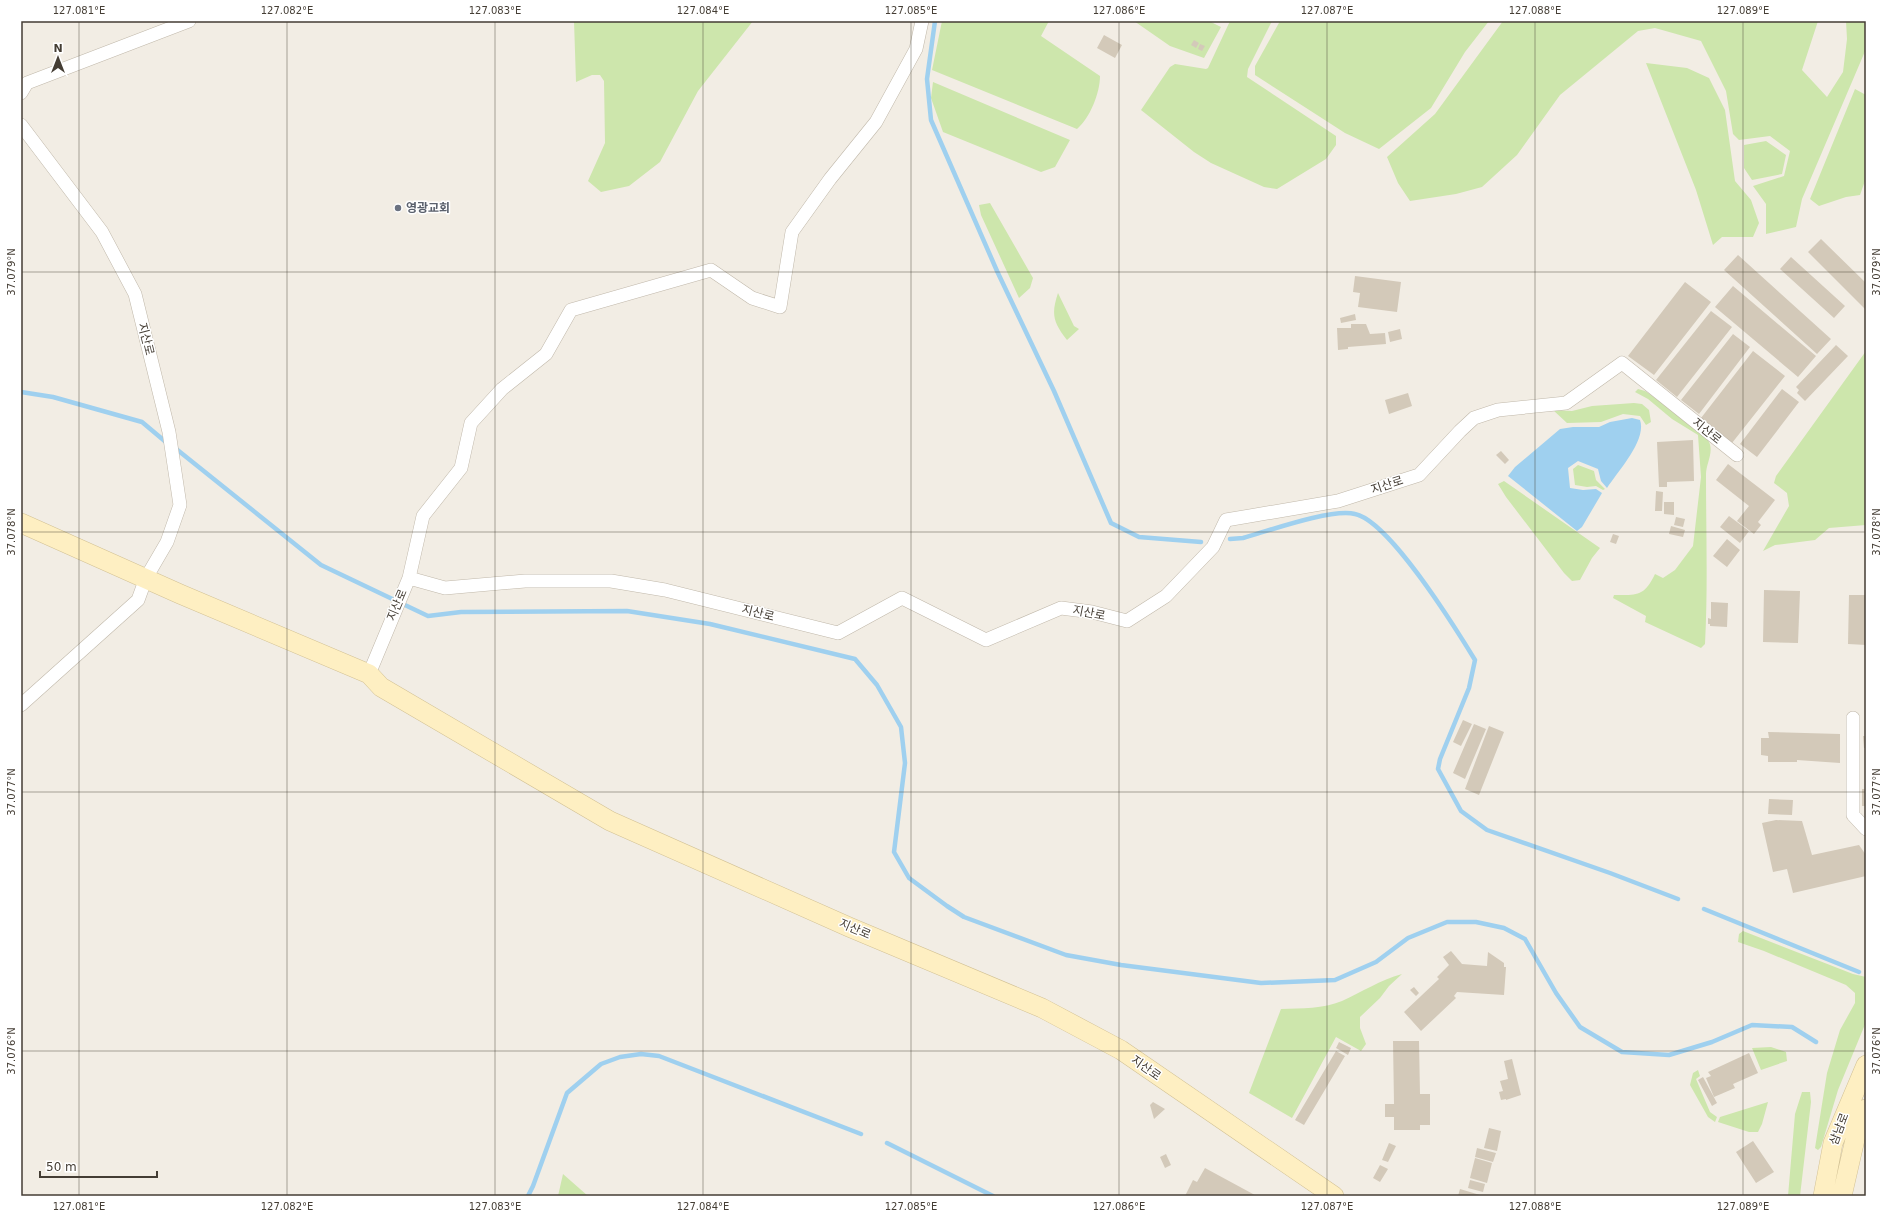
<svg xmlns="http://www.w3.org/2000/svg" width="1887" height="1217" font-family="'DejaVu Sans','Noto Sans KR',sans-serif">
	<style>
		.green { fill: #cde6ac }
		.water { fill: #9fd0ef }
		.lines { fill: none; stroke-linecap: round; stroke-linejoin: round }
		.stream { stroke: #9fd0ef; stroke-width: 4.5 }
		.building { fill: #d3c9b9 }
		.minor-casing { stroke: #c0b8aa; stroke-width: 14 }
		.secondary-casing { stroke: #d2c194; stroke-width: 20 }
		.minor { stroke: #fff; stroke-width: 13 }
		.secondary { stroke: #feefc2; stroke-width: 19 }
		.ticks { fill: none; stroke: #443d34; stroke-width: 1; stroke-opacity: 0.45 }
		.worship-dot { fill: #6b7280; stroke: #fff; stroke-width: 1.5 }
		.labels { text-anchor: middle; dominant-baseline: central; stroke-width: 3; stroke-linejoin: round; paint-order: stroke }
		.worship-label { font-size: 12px; font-weight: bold; fill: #5b616d; stroke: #fff; text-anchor: start }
		.street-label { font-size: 12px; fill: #443d34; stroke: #fff }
		.neatline { fill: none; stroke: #443d34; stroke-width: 1.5 }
		.ticks-label { font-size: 10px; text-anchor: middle; fill: #443d34 }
	</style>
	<rect width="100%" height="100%" fill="#f2ede4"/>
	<path class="green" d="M574 21H753L698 91 660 162 629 186 601 192 588 181 605 143 604 81 600 75H592L576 82Z
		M942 21H1049L1041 36 1100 76C1100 93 1090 118 1077 129L932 70Z
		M1134 21H1209L1221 27 1204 58 1170 46Z
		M1230 21H1272L1248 69 1247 77 1336 136V145L1326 159 1277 189 1264 187 1211 163 1194 152 1141 110 1170 67 1175 64 1206 69 1208 68Z
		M1280 21H1489L1465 52 1431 108 1379 149 1345 133 1255 75V66Z
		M1503 21H1818L1802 70 1827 97 1843 72 1847 39 1846 21H1866V49L1802 199 1796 227 1766 234V204L1753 186 1784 176 1790 151 1770 136 1739 140 1733 134 1726 91 1701 41 1655 28 1638 31 1560 95 1517 155 1482 187 1456 194 1410 201 1398 183 1387 157 1435 114Z
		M1646 63 1687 68 1709 78 1725 110 1735 181 1751 200 1759 223 1753 237H1722L1713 245 1696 190Z
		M933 82 1070 140 1055 167 1041 172 943 132 931 98Z
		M1855 89 1866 95V178L1860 195 1846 197 1819 206 1810 199Z
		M1766 141 1786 155 1782 174 1752 180 1744 168V145Z
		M990 203 1033 278 1030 288 1019 298 981 215 979 205Z
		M1058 293 1074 326 1079 329 1067 340C1053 322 1051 314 1058 293Z
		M1866 351V525L1829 528 1815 540 1775 545 1763 551 1789 506 1787 493 1774 483 1776 476Z
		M1638 389 1645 391C1660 401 1702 427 1709 442 1714 452 1706 464 1706 474 1706 531 1708 588 1705 644L1701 648 1645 622 1646 616 1613 598 1614 595C1637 595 1644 597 1655 574L1663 578 1675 570 1693 546 1701 477 1698 435 1672 419 1648 399 1635 392Z
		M1634 403 1642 404 1649 410 1651 422 1646 425 1640 416 1623 414 1601 422 1567 423 1553 410 1572 411 1592 406Z
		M1578 465 1594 471 1596 480 1605 489 1603 490 1596 486 1587 487 1575 485 1573 469Z
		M1504 481 1600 548 1592 558 1580 580 1572 581 1564 573 1506 497 1498 484Z
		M1743 931 1853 974 1866 977V1022L1838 1090 1821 1147 1818 1150 1815 1148 1827 1073 1840 1030 1855 1003V993L1846 985 1764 951 1738 942 1739 934Z
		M1402 974 1389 986 1380 998 1360 1017V1028L1366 1044 1361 1051 1336 1037 1292 1118 1249 1093 1281 1009C1302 1008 1323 1009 1342 1001 1362 992 1380 980 1402 974Z
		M1771 1047 1786 1052 1787 1061 1761 1070 1752 1048Z
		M1698 1070 1700 1076 1696 1079 1710 1112 1717 1117 1715 1122 1708 1117 1690 1085 1693 1073Z
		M1802 1092H1810L1811 1102 1800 1196H1788L1795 1114Z
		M1768 1102 1762 1124 1758 1132H1749L1718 1122 1720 1117Z
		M563 1174 588 1196H558Z"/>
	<path class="water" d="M1632 418 1640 420C1647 440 1618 471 1607 488L1601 481 1598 469 1578 461 1568 468 1570 488 1583 490 1596 489 1602 493 1582 527 1577 531 1508 476 1515 467 1560 429 1573 427H1599L1610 422Z"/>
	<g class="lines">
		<path class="stream" d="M935 21 927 79 931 120 997 271 1054 391 1111 523 1139 537 1201 542
			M21 392 53 397 142 422 167 443
			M175 448 321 565 428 616 461 612 627 611 710 624 855 659 877 685 901 727 905 763 894 852 909 878 947 906 964 917 1066 955 1121 965 1261 983 1335 980 1376 962 1408 938 1447 922H1476L1504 928 1525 939 1556 993 1580 1027 1622 1052 1669 1055 1712 1042 1752 1025 1792 1027 1816 1042
			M1230 539 1243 538C1268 531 1332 508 1355 514 1389 521 1456 629 1475 660L1469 688 1440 759 1438 769 1461 811 1487 830 1610 873 1678 899
			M1704 909 1859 972
			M887 1143 993 1196
			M528 1196 533 1186 567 1093 601 1064 620 1057 641 1054 659 1056 861 1134"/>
	</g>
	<path class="building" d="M1104 35 1122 45 1115 58 1097 48Z
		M1194 40 1199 43 1196 48 1191 45Z
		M1200 44 1205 46 1202 51 1198 49Z
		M1821 239 1866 283V310L1808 252Z
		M1738 255 1831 339 1817 354 1724 270Z
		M1791 257 1845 306 1834 318 1780 269Z
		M1355 276 1401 282 1397 312 1358 307 1360 293 1353 292Z
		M1685 282 1711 302 1654 375 1628 356Z
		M1733 286 1816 356 1798 377 1715 307Z
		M1711 311 1732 327 1677 397 1656 380Z
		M1355 314 1356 320 1341 323 1340 318Z
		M1351 324H1366L1370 334 1385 333 1386 344 1348 347V349L1338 350 1337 328H1351Z
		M1400 329 1402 339 1390 342 1388 332Z
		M1733 334 1750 347 1699 414 1681 400Z
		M1836 345 1848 356 1805 401 1797 393 1799 390 1796 387Z
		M1753 351 1785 376 1732 443 1701 418Z
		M1782 389 1799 402 1757 457 1740 444Z
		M1408 393 1412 406 1389 414 1385 400Z
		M1693 440 1694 481 1667 482V487H1659L1657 442Z
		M1501 451 1509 460 1505 464 1496 455Z
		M1728 464 1775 500 1758 522 1761 525 1754 534 1737 521 1749 506 1716 480Z
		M1656 491 1663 492 1662 511H1655Z
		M1664 502H1674V515L1664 514Z
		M1729 516 1749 531 1740 543 1720 527Z
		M1676 517 1685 519 1683 527 1674 525Z
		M1671 526 1685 530 1683 537 1669 534Z
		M1613 534 1619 536 1616 544 1610 542Z
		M1727 539 1740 550 1727 567 1713 556Z
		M1764 590 1800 591 1798 643 1763 642Z
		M1849 595H1866V645L1848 644Z
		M1711 602 1728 603 1727 627 1710 626V624H1708V618L1711 619Z
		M1463 720 1472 724 1461 746 1453 742Z
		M1474 724 1486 729 1465 779 1453 773Z
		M1489 726 1504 732 1479 795 1465 789Z
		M1768 732 1840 734V763L1797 760V762H1768V756L1761 755V738H1769Z
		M1863 736H1866V748H1864Z
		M1862 789H1866V806H1862Z
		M1769 799 1793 800 1792 815 1768 814Z
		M1776 820 1802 821 1812 855 1859 845 1866 855V876L1793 893 1787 869 1773 872 1762 823Z
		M1451 951 1462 964 1487 966 1488 952 1504 963V967H1506L1504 995 1457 992 1454 996 1456 998 1421 1031 1404 1012 1439 979 1437 977 1449 965 1443 957Z
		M1414 987 1419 993 1416 996 1410 990Z
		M1393 1041H1419L1420 1094H1430V1125H1420V1130H1394V1117H1385V1104H1394Z
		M1339 1042 1351 1048 1348 1055 1336 1048Z
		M1336 1051 1345 1056 1304 1125 1295 1120Z
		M1749 1053 1758 1073 1733 1084 1735 1088 1714 1097 1706 1078 1711 1076 1708 1072Z
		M1512 1059 1521 1095 1506 1100V1099L1501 1100 1499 1092 1503 1091 1500 1081 1508 1079 1504 1061Z
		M1703 1077 1717 1103 1712 1106 1698 1080Z
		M1153 1102 1165 1109 1154 1119 1150 1105Z
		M1489 1128 1501 1131 1497 1151 1484 1148Z
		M1753 1141 1774 1172 1756 1183 1736 1152Z
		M1389 1143 1396 1146 1388 1162 1382 1160Z
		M1477 1148 1496 1153 1493 1162 1475 1157Z
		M1166 1154 1171 1165 1165 1168 1160 1157Z
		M1475 1158 1492 1163 1487 1183 1470 1178Z
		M1380 1165 1388 1169 1380 1182 1373 1178Z
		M1205 1168 1253 1194 1256 1196H1185L1193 1180 1197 1182Z
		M1470 1180 1485 1184 1483 1192 1468 1188Z
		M1460 1189 1480 1195 1479 1196H1458Z"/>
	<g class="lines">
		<g class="minor-casing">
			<path id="minor" d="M21 93 27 83 189 21
				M21 125 102 232 135 294 169 432 180 505 167 542 146 578 138 600 21 705
				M409 578 423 516 461 468 471 423 502 389 546 354 571 310 711 270 752 298 780 307 792 232 830 179 876 122 916 49 922 21
				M369 674 409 578 445 588 525 581H611L665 590 838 633 902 598 986 640 1061 608 1092 612 1127 621 1166 596 1213 547 1226 520 1338 501 1419 475 1460 431 1474 418 1498 410 1566 403 1622 363 1737 455
				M1853 718V815L1866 829"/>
		</g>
		<g class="secondary-casing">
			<path id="secondary" d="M21 523 180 594 369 674 381 687 610 821 849 927 1042 1008 1121 1050 1334 1196
				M1823 1196 1833 1143 1866 1065
				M1842 1196 1856 1135 1866 1109"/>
		</g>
		<use href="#minor" class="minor"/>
		<use href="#secondary" class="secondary"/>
	</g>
	<path class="ticks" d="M79 21V1196M287 21V1196M495 21V1196M703 21V1196M911 21V1196M1119 21V1196M1327 21V1196M1535 21V1196M1743 21V1196M21 272H1866M21 532H1866M21 792H1866M21 1051H1866"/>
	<circle class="worship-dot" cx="398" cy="208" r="4"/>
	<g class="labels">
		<g class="worship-label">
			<text x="406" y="208">영광교회</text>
		</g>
		<g class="street-label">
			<text transform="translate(146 339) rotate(76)">지산로</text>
			<text transform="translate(1707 431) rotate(39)">지산로</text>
			<text transform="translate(1387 485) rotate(-18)">지산로</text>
			<text transform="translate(397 605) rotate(-67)">지산로</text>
			<text transform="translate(758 613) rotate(14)">지산로</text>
			<text transform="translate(1089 613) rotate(11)">지산로</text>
			<text transform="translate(855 929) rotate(23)">지산로</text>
			<text transform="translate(1146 1068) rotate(35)">지산로</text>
			<text transform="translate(1839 1129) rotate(-69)">삼남로</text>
		</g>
	</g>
	<rect width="1887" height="1217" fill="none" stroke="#ffffff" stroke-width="44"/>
	<g transform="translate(58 58)" stroke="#ffffff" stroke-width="3" paint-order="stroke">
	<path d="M0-3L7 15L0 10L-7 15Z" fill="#443d34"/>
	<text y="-6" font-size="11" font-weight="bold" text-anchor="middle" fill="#443d34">N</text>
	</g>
	<path d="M40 1171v6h117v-6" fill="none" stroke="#443d34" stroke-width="2"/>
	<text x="46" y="1171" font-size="12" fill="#443d34" stroke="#ffffff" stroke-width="3" paint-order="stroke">50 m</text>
	<rect x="22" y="22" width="1843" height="1173" class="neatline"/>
	<g class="ticks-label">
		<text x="79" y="14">127.081°E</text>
		<text x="287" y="14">127.082°E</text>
		<text x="495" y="14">127.083°E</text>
		<text x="703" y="14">127.084°E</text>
		<text x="911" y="14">127.085°E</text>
		<text x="1119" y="14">127.086°E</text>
		<text x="1327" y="14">127.087°E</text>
		<text x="1535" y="14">127.088°E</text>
		<text x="1743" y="14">127.089°E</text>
		<text transform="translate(11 272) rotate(-90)" y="4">37.079°N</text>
		<text transform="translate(1876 272) rotate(-90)" y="4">37.079°N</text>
		<text transform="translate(11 532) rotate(-90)" y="4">37.078°N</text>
		<text transform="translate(1876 532) rotate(-90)" y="4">37.078°N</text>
		<text transform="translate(11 792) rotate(-90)" y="4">37.077°N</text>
		<text transform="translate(1876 792) rotate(-90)" y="4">37.077°N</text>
		<text transform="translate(11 1051) rotate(-90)" y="4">37.076°N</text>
		<text transform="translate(1876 1051) rotate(-90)" y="4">37.076°N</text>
		<text x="79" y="1210">127.081°E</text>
		<text x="287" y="1210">127.082°E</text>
		<text x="495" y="1210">127.083°E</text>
		<text x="703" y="1210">127.084°E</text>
		<text x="911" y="1210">127.085°E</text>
		<text x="1119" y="1210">127.086°E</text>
		<text x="1327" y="1210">127.087°E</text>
		<text x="1535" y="1210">127.088°E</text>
		<text x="1743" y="1210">127.089°E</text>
	</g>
</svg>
